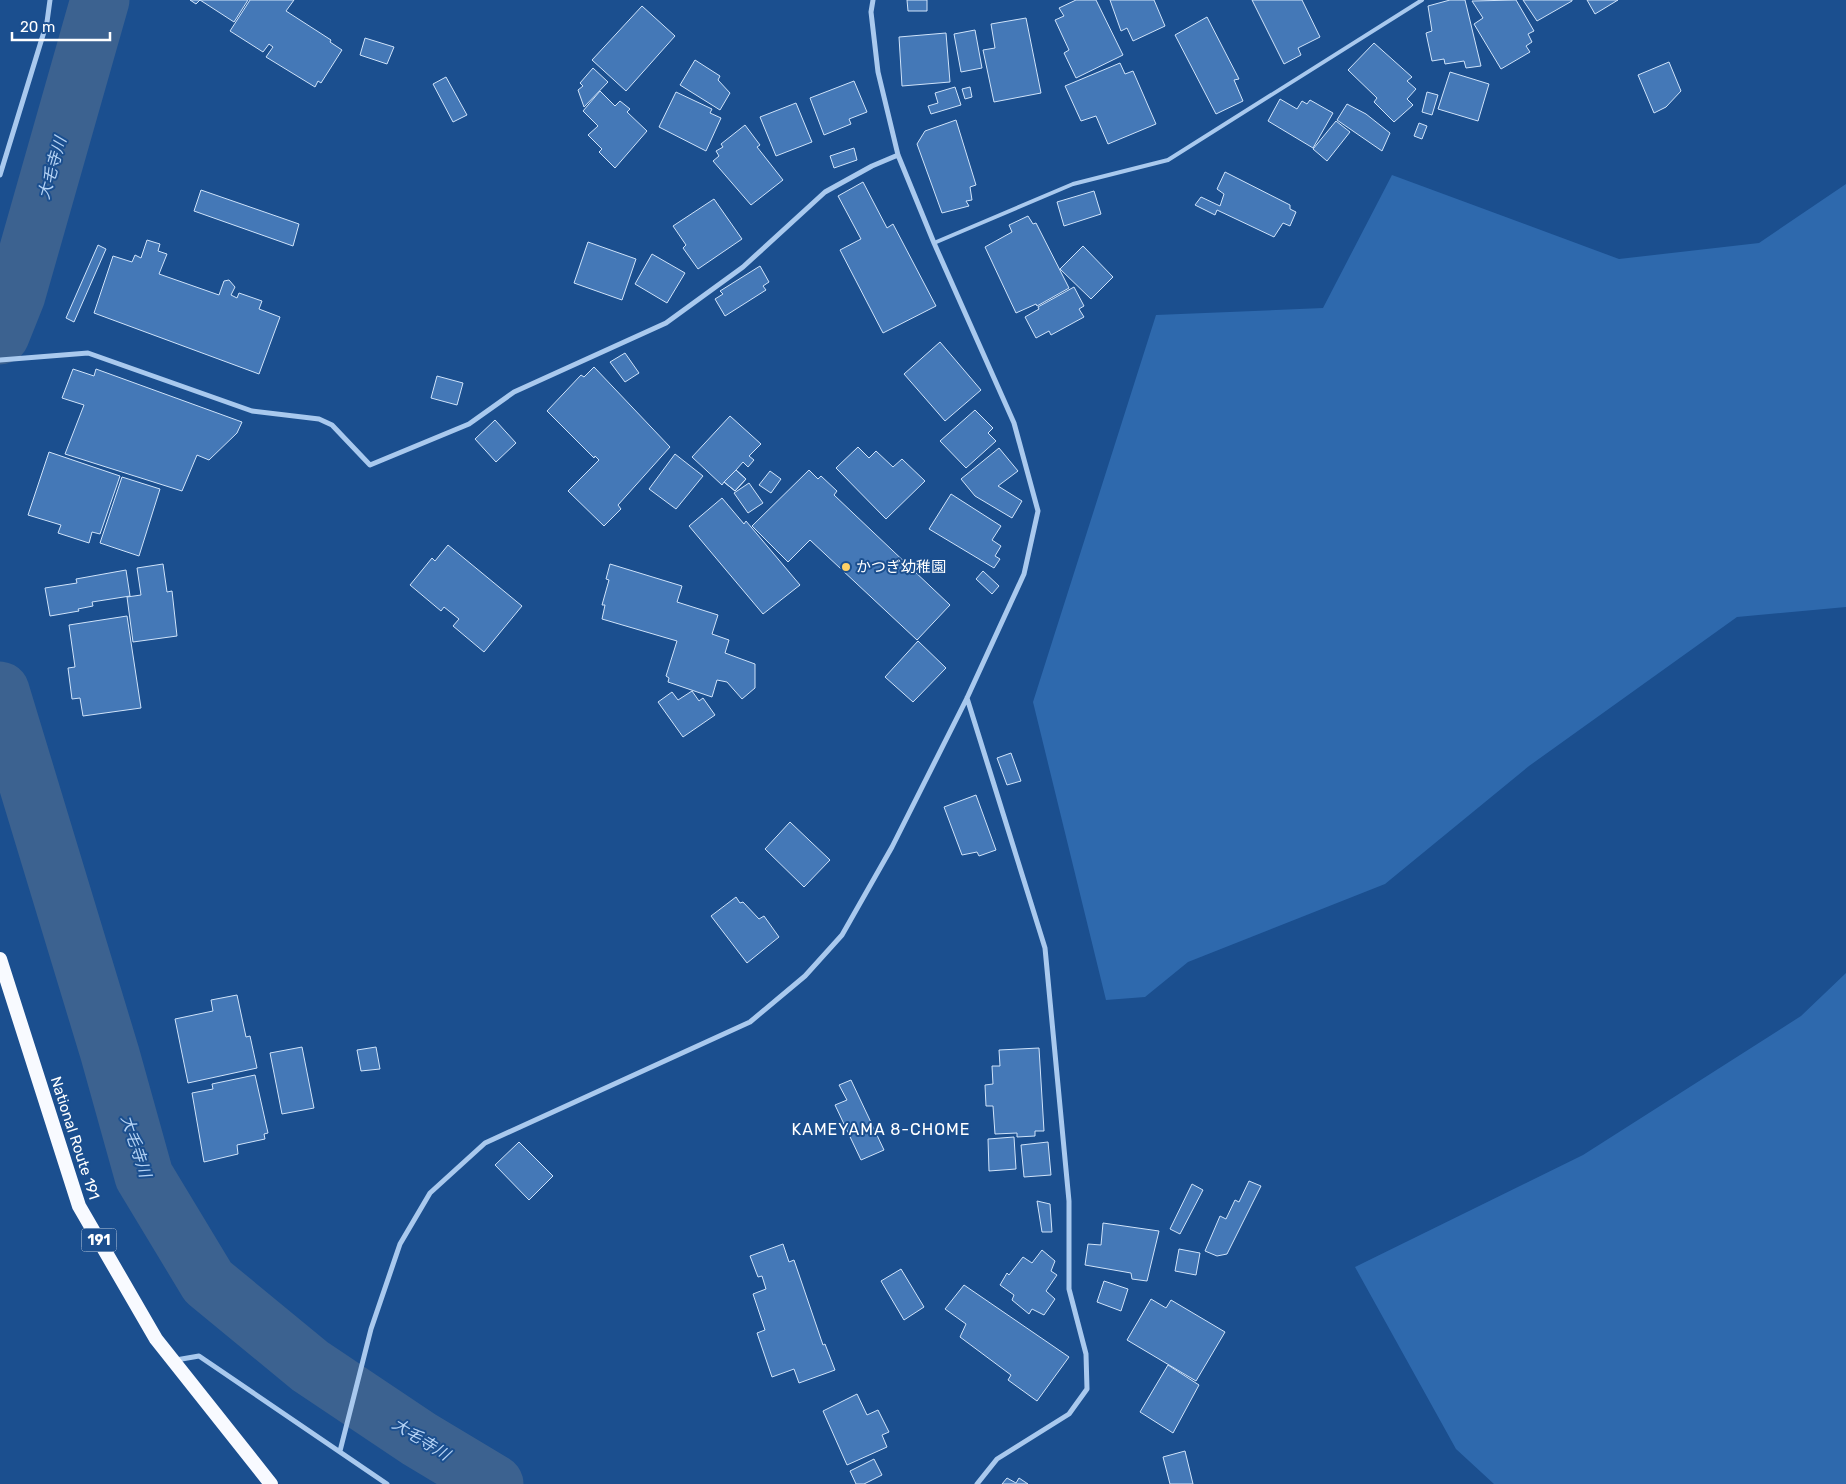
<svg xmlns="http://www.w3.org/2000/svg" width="1846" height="1484" font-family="Rubik,'Noto Sans JP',sans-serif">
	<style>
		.green { fill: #2e69ad }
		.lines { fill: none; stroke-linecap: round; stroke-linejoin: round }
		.river { stroke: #3c6290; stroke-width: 59 }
		.building { fill: #4478b7; stroke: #cfe3fa }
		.service { stroke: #a9c9ee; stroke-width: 4 }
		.minor { stroke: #a9c9ee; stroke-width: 5 }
		.trunk { stroke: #f8faff; stroke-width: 14 }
		.poi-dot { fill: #ffd166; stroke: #1b4f8f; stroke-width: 2 }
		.labels { text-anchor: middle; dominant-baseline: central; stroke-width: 4; stroke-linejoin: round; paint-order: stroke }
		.shield { fill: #1b4f8f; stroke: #bbcadd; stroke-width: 1 }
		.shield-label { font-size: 14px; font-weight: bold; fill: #fff }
		.poi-label { font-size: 15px; fill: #fff; stroke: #1b4f8f; text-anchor: start }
		.street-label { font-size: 15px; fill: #fff; stroke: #1b4f8f }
		.water-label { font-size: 16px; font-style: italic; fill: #b5d3f5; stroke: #1b4f8f }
		.neighbourhood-label { font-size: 16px; letter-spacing: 1px; fill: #fff; stroke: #1b4f8f }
	</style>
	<rect width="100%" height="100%" fill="#1b4f8f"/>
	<path class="green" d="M1392 175 1619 259 1759 243 1846 184V607L1737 617 1529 766 1385 884 1188 962 1145 997 1106 1000 1033 702 1156 315 1323 308Z
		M1846 973V1484H1494L1456 1449 1355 1267 1583 1155 1801 1016Z"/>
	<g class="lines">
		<path class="river" d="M0 335 16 295 100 0
			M0 691 110 1054 144 1176 208 1282 310 1366 419 1439 494 1484"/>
	</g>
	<path class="building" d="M190 0H248L234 22 200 0 196 4Z
		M250 0H294L286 11 331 40 330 42 342 50 321 83 318 81 315 87 266 57 273 47 269 44 263 52 230 31Z
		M907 0H927V11H908Z
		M1076 0H1096L1123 55 1076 78 1064 53 1069 50 1055 20 1064 16 1059 8Z
		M1110 0H1154L1165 26 1133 41 1127 28 1121 31Z
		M1252 0H1302L1320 37 1298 48 1301 55 1284 64Z
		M1450 0H1465L1481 66 1466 68 1464 61 1445 64 1444 59 1432 61 1426 33 1432 31 1428 6Z
		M1516 0 1534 31 1528 34 1532 42 1526 46 1530 52 1501 69 1474 24 1483 18 1472 1Z
		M1523 0H1572V1L1537 21Z
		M1587 0H1618L1595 14Z
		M642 6 675 36 626 91 592 60Z
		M1207 17 1239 79 1234 80 1243 101 1216 114 1175 35Z
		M1026 18 1041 93 994 102 983 50 995 48 991 24Z
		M975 30 982 68 961 72 954 34Z
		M946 33 950 82 902 86 899 37Z
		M365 38 394 47 387 64 360 55Z
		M1374 43 1412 77 1407 81 1416 89 1407 99 1413 105 1394 122 1374 102 1377 98 1348 70Z
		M695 60 720 76 718 80 730 93 720 110 680 85Z
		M1669 62 1681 91 1666 107 1654 113 1638 75Z
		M1120 63 1125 74 1133 71 1156 124 1108 144 1096 116 1081 121 1065 86Z
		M593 68 608 82 584 107 578 90 583 86 580 83Z
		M1450 72 1489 84 1478 121 1438 109Z
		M446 77 467 115 453 122 433 84Z
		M854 81 867 112 849 119 851 124 824 135 810 98Z
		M955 87 961 105 931 114 928 106 938 103 935 93Z
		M970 87 972 97 965 99 962 89Z
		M600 91 615 106 620 101 630 109 627 112 647 131 615 168 599 152 602 149 588 135 598 126 583 111Z
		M676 92 712 109 710 113 721 118 706 151 659 127Z
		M1427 92 1438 95 1432 115 1422 112Z
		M1280 99 1297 109 1302 101 1307 104 1310 100 1333 113 1313 148 1268 121Z
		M796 103 812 142 776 156 760 117Z
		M1347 104 1366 114 1390 133 1382 151 1337 120Z
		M956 120 976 185 970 187 972 200 966 201 969 206 942 213 917 144 925 131Z
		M1336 121 1350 132 1327 161 1313 149Z
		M1419 123 1427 126 1422 139 1414 136Z
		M745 125 760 145 757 147 783 180 751 205 713 161 719 156 716 151 723 147 721 144Z
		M854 148 857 160 834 168 830 156Z
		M1225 172 1290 205V209L1296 212 1290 226 1283 223 1274 237 1217 210 1215 215 1195 205 1201 197 1220 206 1224 194 1217 189Z
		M863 182 887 228 893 224 936 306 883 333 840 250 861 239 838 196Z
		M201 190 299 224 293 246 194 211Z
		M1094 191 1101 214 1064 226 1057 202Z
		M714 199 742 239 698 269 683 248 686 245 673 226Z
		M1028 216 1033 224 1036 223 1069 288 1037 306 1036 304 1016 313 985 247 1012 232 1009 225Z
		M147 240 160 244 158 251 167 254 159 274 219 295 224 281 229 280 235 287 231 295 237 298 239 293 262 301 259 309 280 317 259 374 94 313 113 256 132 262 135 255 141 258Z
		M588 242 636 259 622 300 574 283Z
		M98 245 106 249 74 322 66 318Z
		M1083 246 1113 277 1091 299 1060 269Z
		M652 254 685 273 667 303 635 284Z
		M760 266 769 282 763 286 766 290 725 316 715 299 723 294 720 291Z
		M1074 287 1084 306 1079 309 1084 317 1051 335 1049 331 1036 338 1025 317 1039 309 1038 307Z
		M940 342 981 390 945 421 904 374Z
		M625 353 639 373 625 382 610 362Z
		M594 367 670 447 618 505 621 509 604 526 568 491 599 460 595 456 594 458 547 411 581 375 584 377Z
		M73 369 94 376 96 369 242 422 237 433 209 460 197 455 182 491 65 454 84 405 62 398Z
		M437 376 463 383 457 405 431 398Z
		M975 410 993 428 988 433 996 441 966 468 940 441Z
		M730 416 761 444 749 456 754 460 748 467 743 462 736 470 746 479 735 491 724 482 722 485 692 457Z
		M495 420 516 443 496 462 475 439Z
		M858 447 869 458 876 451 893 467 902 459 925 481 886 519 836 468Z
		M999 448 1018 471 998 486 1022 501 1012 518 975 496 961 479Z
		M49 452 120 476 100 534 92 532 89 543 58 533 61 525 28 515Z
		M675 454 703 476 676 509 649 489Z
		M736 470 746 479 735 491 724 482Z
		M809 470 818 479 821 476 837 491 834 495 950 605 917 640 810 540 788 562 752 526Z
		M770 471 781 479 771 493 759 485Z
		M122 477 160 489 139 556 100 543Z
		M749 483 763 503 748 513 734 493Z
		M951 494 1001 526 992 540 1001 546 995 556 1000 559 994 568 929 529Z
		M722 498 744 524 746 521 800 585 763 614 689 526Z
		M448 545 522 606 484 652 453 626 459 619 444 607 441 611 410 585 432 558 435 561Z
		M163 564 167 592 172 591 177 636 133 642 127 597 141 595 137 568Z
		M610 564 682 586 677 602 718 615 712 634 729 640 725 653 755 664V688L742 699 727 682 717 680 712 697 668 682 669 678 666 676 677 641 602 619 605 605H602L609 580 606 579Z
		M126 570 130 596 92 602 93 606 78 609 79 611 50 616 45 588 77 583 76 579Z
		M983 571 999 586 992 594 976 579Z
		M127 616 141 708 83 716 80 698 72 699 68 668 75 667 69 625Z
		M918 641 946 668 913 702 885 677Z
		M692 691 699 701 703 698 715 715 683 737 658 702 672 692 678 700Z
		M1011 753 1021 781 1007 785 997 758Z
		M976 795 996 850 979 856 977 852 962 855 944 807Z
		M790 822 830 860 804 887 765 849Z
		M736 897 740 903 743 902 759 919 764 916 779 937 747 963 711 916Z
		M237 995 246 1037 250 1036 257 1068 188 1083 175 1019 213 1011 211 1000Z
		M302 1047 314 1108 282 1114 270 1053Z
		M376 1047 380 1069 361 1071 357 1050Z
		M1039 1048 1044 1131H1035V1136L1017 1137V1133L995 1134 993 1106H986L985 1085 993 1084 992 1066H1000L999 1050Z
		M255 1075 268 1133 264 1134 265 1139 237 1145 238 1154 204 1162 192 1093 213 1089 212 1084Z
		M851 1080 884 1150 861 1160 835 1105 847 1100 839 1085Z
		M1014 1137 1016 1169 989 1171 988 1139Z
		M519 1142 553 1176 529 1200 495 1165Z
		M1048 1142 1051 1175 1024 1177 1021 1145Z
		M1249 1181 1261 1186 1227 1254 1217 1256 1205 1251 1220 1216 1226 1219 1235 1200 1239 1202Z
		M1192 1184 1203 1190 1180 1234 1170 1229Z
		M1037 1201 1050 1204 1052 1232H1042Z
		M1103 1223 1159 1231 1147 1281 1132 1279 1131 1273 1085 1265 1088 1244 1101 1245Z
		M783 1244 789 1262 794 1260 823 1345 825 1344 835 1370 799 1383 794 1369 772 1377 757 1333 765 1330 753 1294 766 1289 762 1276 758 1277 750 1256Z
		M1179 1249 1200 1253 1196 1275 1175 1271Z
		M1042 1250 1055 1261 1051 1271 1057 1275 1046 1291 1055 1299 1044 1315 1032 1309 1029 1314 1012 1300 1014 1295 1000 1285 1007 1273 1009 1275 1023 1257 1032 1263Z
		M901 1269 924 1307 904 1320 881 1281Z
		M1104 1281 1128 1289 1121 1311 1097 1302Z
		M964 1285 1069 1357 1037 1401 1008 1380 1011 1375 960 1337 966 1324 945 1309Z
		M1151 1299 1166 1308 1171 1300 1225 1332 1196 1381 1127 1340Z
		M1168 1365 1199 1385 1173 1433 1140 1412Z
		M857 1394 867 1415 878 1410 889 1432 882 1435 887 1447 847 1465 823 1411Z
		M1185 1451 1193 1484H1170L1163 1457Z
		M874 1459 882 1475 864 1484H856L850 1471Z
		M1007 1478 1016 1483 1019 1478 1028 1484H1002Z"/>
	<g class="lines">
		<path class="service" d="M934 243 1073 184 1168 160 1422 0"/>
		<path class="minor" d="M0 175 47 22 50 0
			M0 360 88 353 252 411 319 419 332 425 370 465 469 424 514 392 666 323 743 267 825 192 872 166 898 155
			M967 698 1045 948 1069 1201V1289L1086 1354 1087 1389 1069 1414 997 1459 977 1484
			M176 1360 199 1356 387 1484
			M340 1451 371 1329 400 1244 430 1193 485 1143 750 1022 805 976 842 935 892 847 967 698 1024 574 1038 511 1014 423 934 243 898 155 878 72 871 12 873 0"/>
		<path class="trunk" d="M0 959 79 1206 156 1339 271 1484"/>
	</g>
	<circle class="poi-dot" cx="846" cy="567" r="5"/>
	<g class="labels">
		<rect class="shield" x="81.5" y="1228.5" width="35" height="23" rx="4"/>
		<g class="shield-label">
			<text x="99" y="1240">191</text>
		</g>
		<g class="poi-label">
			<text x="856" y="567">かつぎ幼稚園</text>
		</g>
		<g class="street-label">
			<text transform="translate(75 1138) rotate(72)">National Route 191</text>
		</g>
		<g class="water-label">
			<text transform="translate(52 168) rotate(-74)">大毛寺川</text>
			<text transform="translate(136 1146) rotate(72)">大毛寺川</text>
			<text transform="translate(421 1439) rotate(32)">大毛寺川</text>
		</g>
		<g class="neighbourhood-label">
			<text x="881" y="1129">KAMEYAMA 8-CHOME</text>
		</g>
	</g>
	<path d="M12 32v8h98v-8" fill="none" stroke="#ffffff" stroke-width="2.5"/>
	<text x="20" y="32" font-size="15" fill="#ffffff" stroke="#1b4f8f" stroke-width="4" paint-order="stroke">20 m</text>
</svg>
